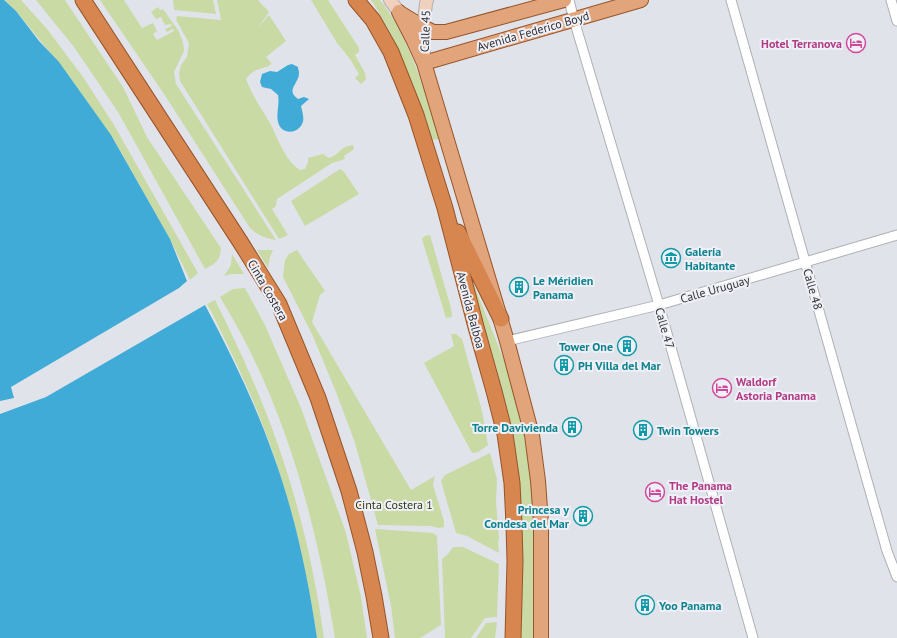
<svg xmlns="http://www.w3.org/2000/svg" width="897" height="638" font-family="'PT Sans',sans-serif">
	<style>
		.green { fill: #c9daa5 }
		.water { fill: #40abd6 }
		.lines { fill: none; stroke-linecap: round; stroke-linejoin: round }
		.minor-casing { stroke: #aeb0b6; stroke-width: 11 }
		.secondary-casing { stroke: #aeb0b6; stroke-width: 14 }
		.primary-casing { stroke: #975429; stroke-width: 16 }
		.trunk-casing { stroke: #975429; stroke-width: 17 }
		.minor { stroke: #fff; stroke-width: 9 }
		.secondary { stroke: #f0d1bd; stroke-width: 12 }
		.primary { stroke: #e2a47b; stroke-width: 14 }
		.trunk { stroke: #d8864f; stroke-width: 15 }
		.labels { text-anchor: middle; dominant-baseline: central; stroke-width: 4; stroke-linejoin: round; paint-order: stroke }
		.street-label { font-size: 12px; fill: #323235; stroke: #eff0f7 }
		.hotel-label { font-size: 12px; font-weight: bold; fill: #b23c85; stroke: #eff0f7; text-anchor: start }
		.culture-label { font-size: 12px; font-weight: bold; fill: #0d838f; stroke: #eff0f7; text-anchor: start }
		.park-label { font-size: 12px; fill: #303a15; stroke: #eff0f7 }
	</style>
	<rect width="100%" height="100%" fill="#e1e3ea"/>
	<path class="green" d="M4 0H21L47 29 83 77 114 125 198 273 190 280 170 239 114 140 65 71 16 11Z
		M36 0H65L123 87 147 137 221 248C220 261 216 263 205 269L118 112 74 47Z
		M100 0H124L142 28 153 23 157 31 153 34 157 40 174 31 173 29 167 32 165 29 172 26 171 24 165 25 161 17 156 19 151 12 158 7 160 10 163 9 178 30 183 42 184 51 174 72 176 84 276 240C266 238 258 236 250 228L166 97Z
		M173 0H213L216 14 174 10Z
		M217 0H258L269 12 258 28 269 15 286 41 266 57 272 64C262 70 253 68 246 79 252 95 261 108 270 123 278 139 285 160 300 170L305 169 308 162V158L323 154 329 158C341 154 339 147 353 145L354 149 344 156 345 159 332 163 277 199 276 206 272 209 288 235 279 239 180 81 179 73 181 65 187 57 189 43 176 20 177 16 221 20Z
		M311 0H328L359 48V52L355 55 365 73 366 79 361 84 355 78 359 74 350 59 337 43Z
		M371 0H380C410 38 425 93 440 139L432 140C415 92 400 43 371 0Z
		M340 169 344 172 359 194 305 226 291 201Z
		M430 235 451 308 452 317 446 318 422 239 425 236Z
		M257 250H273L270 257 268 268Z
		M297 250 325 291 320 295 312 322 411 490 435 476 433 485 444 521V527L439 528 430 526 378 525 355 443 336 392 312 334 283 277 285 260 289 254Z
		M232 254 244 274H232L224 276 231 265Z
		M464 260 505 363 511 382 524 435 534 497 535 638H520L522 520 514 436 496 366Z
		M245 288 265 325 301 408 346 533 361 597 367 638H335C315 517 285 403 220 297L233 289Z
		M215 300C242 354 267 409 285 466 303 521 316 580 324 638H317C306 563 288 488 260 418 246 382 229 348 212 313L207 304Z
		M451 334H456L462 339 482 411 488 445 478 452 472 453 424 363 454 346Z
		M490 453 497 479 496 502 499 539 498 542 499 553 467 536 456 533 441 481 445 475Z
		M375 529 433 533 437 536 441 625 420 638H395L391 606Z
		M453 547H463L499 564 497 617 485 618 471 638H445L442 559 448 554Z
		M497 622 495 638H476L486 623Z"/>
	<path class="water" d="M0 0H4L16 11 39 41 59 62 111 135 170 239 187 281 179 288 11 387 14 398 0 401Z
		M292 64 298 67C298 69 299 71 299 73 299 84 285 90 298 99L304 97 309 99 301 106C302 111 305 119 302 124 298 133 284 135 279 125 275 115 280 105 278 95L271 89 262 87 260 82 262 74 270 71 277 72 288 65Z
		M205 305C231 354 256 405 274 457 295 515 308 577 317 638H0V414L46 397Z"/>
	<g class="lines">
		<g class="minor-casing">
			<path id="minor" d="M569 0 574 20 659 305 753 638
				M731 0 887 551 897 577
				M891 0 897 21
				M507 341 659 305 897 235"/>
		</g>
		<g class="secondary-casing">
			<path id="secondary" d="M390 0 399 12
				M424 60 423 27 426 4 427 0"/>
		</g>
		<g class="primary-casing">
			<path id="primary" d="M399 12 413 39 424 63 507 341 532 435 538 481 541 522V638
				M400 13 423 27 433 32H446L564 0
				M424 63 641 0"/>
		</g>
		<g class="trunk-casing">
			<path id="trunk" d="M83 0 241 243 279 304 318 398 349 491 365 552 374 596 381 638
				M356 0 373 20 391 52 416 115 445 208 476 327 494 391 505 434 512 483 514 525 515 561 513 638
				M458 232 501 319"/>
		</g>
		<use href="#minor" class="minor"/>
		<use href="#secondary" class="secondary"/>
		<use href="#primary" class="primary"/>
		<use href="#trunk" class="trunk"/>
	</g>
	<defs>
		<g id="hotel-ring" transform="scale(1)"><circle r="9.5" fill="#eff0f7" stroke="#d1479c" stroke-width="1.5"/><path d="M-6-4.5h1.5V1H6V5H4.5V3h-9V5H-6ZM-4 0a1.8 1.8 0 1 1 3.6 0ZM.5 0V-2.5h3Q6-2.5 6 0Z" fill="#d1479c"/></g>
		<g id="museum-ring" transform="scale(1)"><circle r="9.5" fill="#eff0f7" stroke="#0f9aa8" stroke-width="1.5"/><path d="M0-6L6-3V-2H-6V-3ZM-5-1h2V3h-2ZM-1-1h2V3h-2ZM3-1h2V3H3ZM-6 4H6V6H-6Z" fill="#0f9aa8"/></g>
		<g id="building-ring" transform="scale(1)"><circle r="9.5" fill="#eff0f7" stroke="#0f9aa8" stroke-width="1.5"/><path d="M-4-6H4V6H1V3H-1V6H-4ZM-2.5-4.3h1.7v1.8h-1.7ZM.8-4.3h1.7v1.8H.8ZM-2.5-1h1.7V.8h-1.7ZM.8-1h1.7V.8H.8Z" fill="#0f9aa8"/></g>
	</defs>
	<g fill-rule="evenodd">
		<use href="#hotel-ring" x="856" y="43"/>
		<use href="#museum-ring" x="671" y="258"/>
		<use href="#building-ring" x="519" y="287"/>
		<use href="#building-ring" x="627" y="346"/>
		<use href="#building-ring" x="564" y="365"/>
		<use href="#hotel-ring" x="722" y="388"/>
		<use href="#building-ring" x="572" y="427"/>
		<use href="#building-ring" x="643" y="430"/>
		<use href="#hotel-ring" x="655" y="492"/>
		<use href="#building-ring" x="583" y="516"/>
		<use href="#building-ring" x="645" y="605"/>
	</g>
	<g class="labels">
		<g class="street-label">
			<text transform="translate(425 31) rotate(-88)">Calle 45</text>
			<text transform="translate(533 31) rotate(-16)">Avenida Federico Boyd</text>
			<text transform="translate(715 289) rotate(-16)">Calle Uruguay</text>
			<text transform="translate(813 289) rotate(74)">Calle 48</text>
			<text transform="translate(268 290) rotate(60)">Cinta Costera</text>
			<text transform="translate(471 310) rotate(75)">Avenida Balboa</text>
			<text transform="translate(665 328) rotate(74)">Calle 47</text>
		</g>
		<g class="hotel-label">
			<text x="842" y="43" text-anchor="end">Hotel Terranova</text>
			<text x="736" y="381">Waldorf<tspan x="736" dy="14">Astoria Panama</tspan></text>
			<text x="669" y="485">The Panama<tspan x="669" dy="14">Hat Hostel</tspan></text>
		</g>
		<g class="culture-label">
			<text x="685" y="251">Galería<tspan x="685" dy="14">Habitante</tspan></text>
			<text x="533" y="280">Le Méridien<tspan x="533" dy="14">Panama</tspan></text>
			<text x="613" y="346" text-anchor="end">Tower One</text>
			<text x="578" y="365">PH Villa del Mar</text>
			<text x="558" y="427" text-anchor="end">Torre Davivienda</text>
			<text x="657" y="430">Twin Towers</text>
			<text x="569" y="509" text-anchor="end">Princesa y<tspan x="569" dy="14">Condesa del Mar</tspan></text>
			<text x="659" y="605">Yoo Panama</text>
		</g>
		<g class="park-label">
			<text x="394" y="504">Cinta Costera 1</text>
		</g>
	</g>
</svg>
